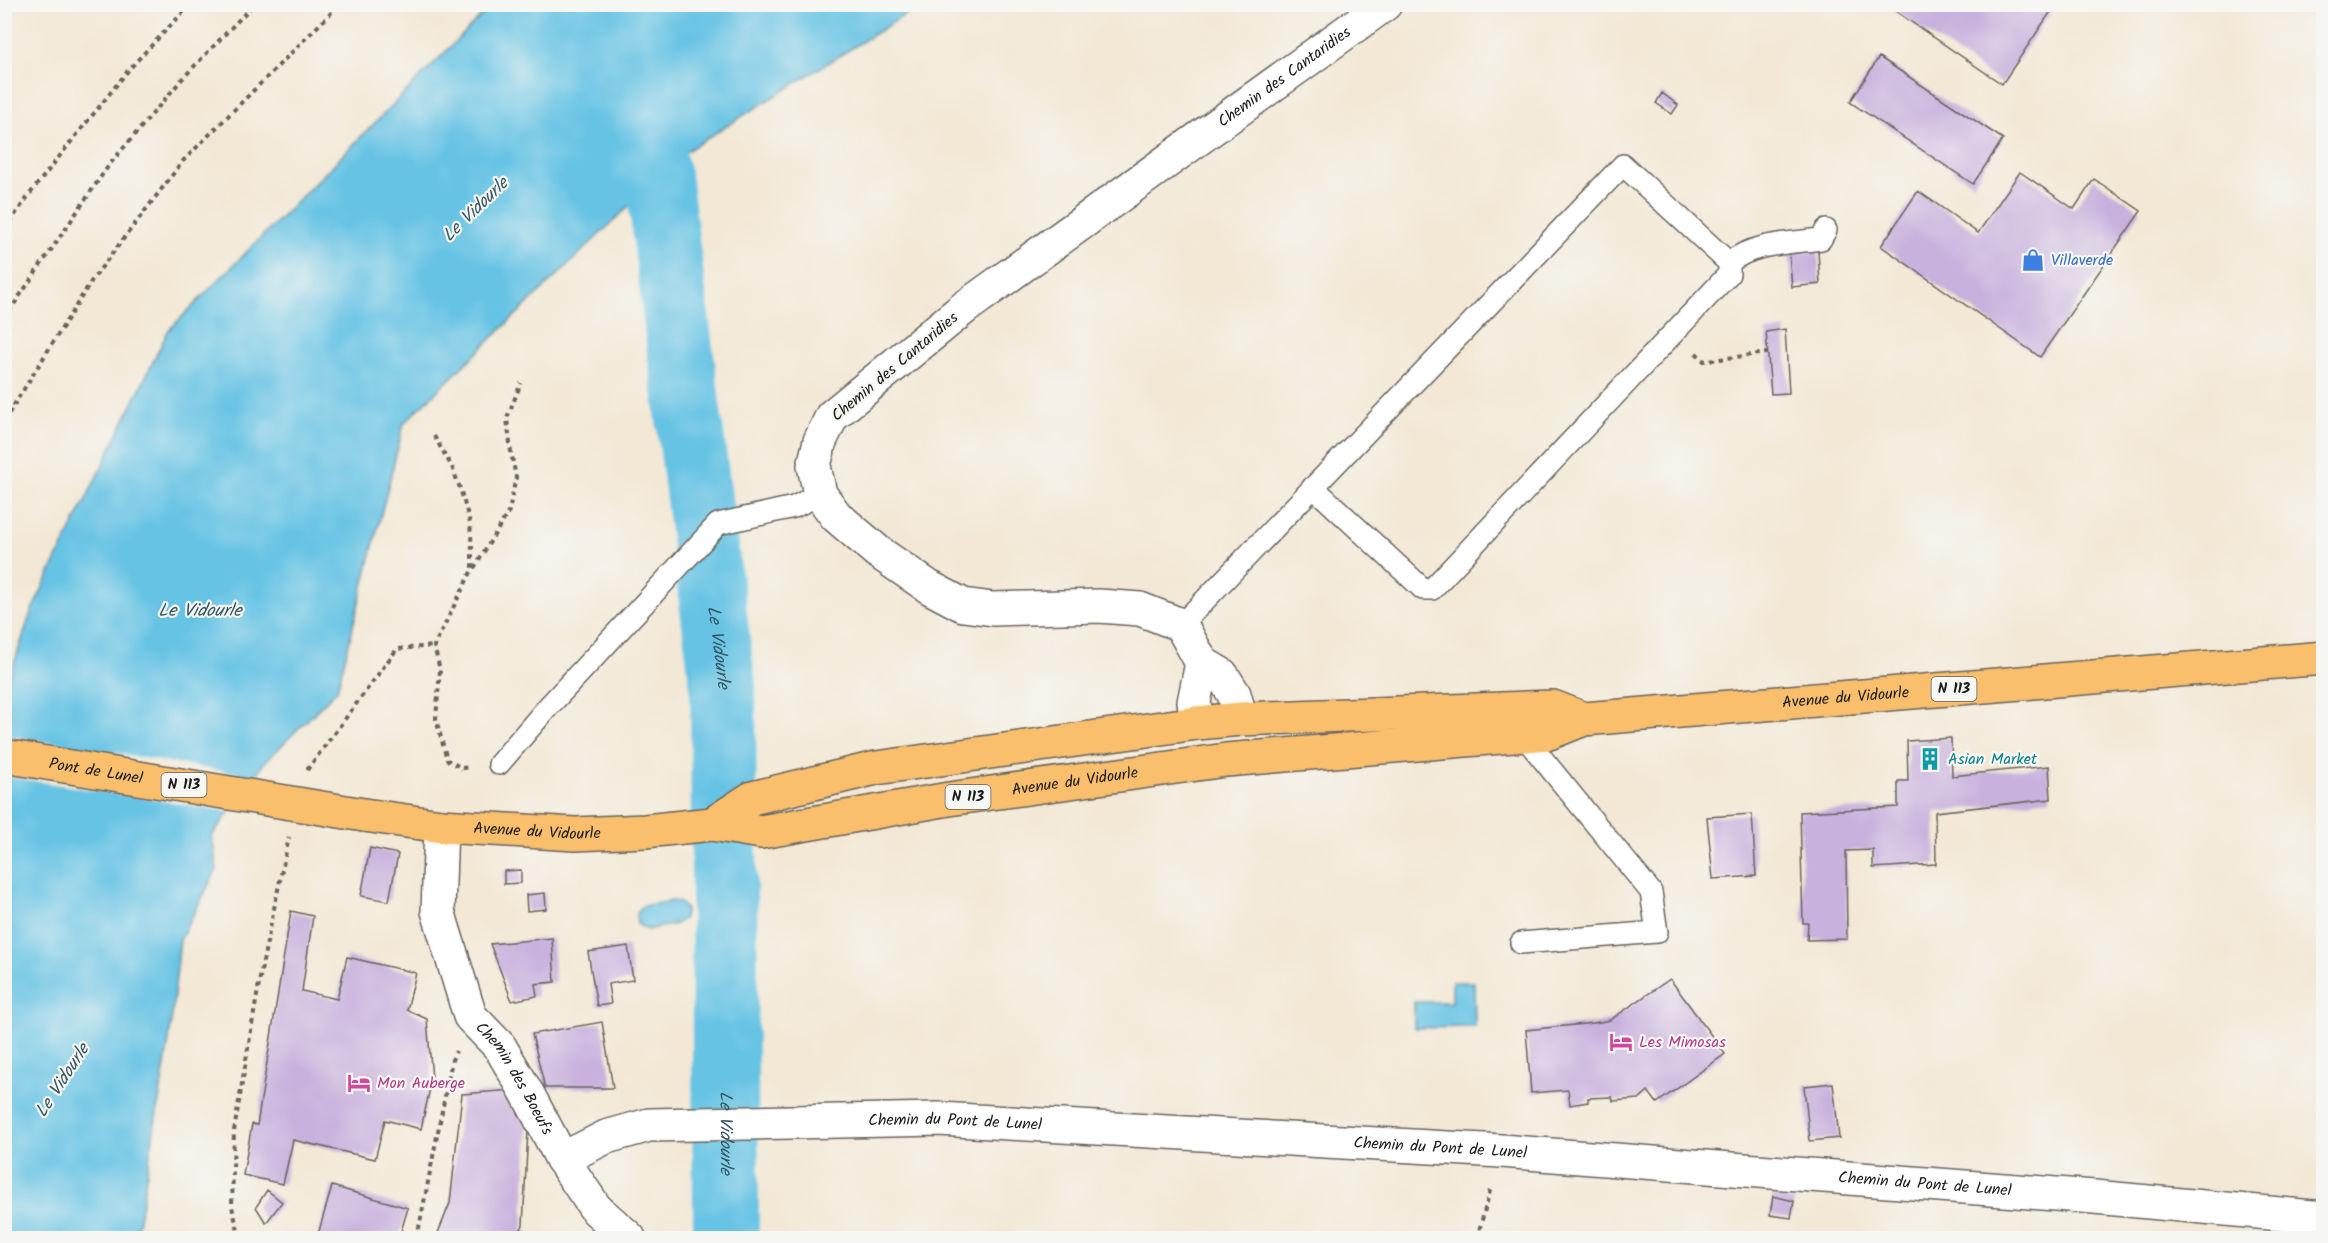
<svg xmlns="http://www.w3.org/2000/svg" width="2328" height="1243" font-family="Kalam,sans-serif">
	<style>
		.water { fill: #66c3e4; stroke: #417080; stroke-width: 1.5 }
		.pier { fill: #f3e8d5 }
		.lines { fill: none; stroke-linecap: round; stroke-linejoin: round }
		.river { stroke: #66c3e4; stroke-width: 66 }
		.building { fill: #c8b1dd }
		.service-casing { stroke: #67635d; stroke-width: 24 }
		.minor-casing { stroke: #67635d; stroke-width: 36 }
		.tertiary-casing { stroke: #67635d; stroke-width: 36 }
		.primary-casing { stroke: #67635d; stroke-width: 36 }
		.path { stroke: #67635d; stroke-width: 4; stroke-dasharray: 4.5 4.5; stroke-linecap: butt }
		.service { stroke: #fff; stroke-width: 21 }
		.minor { stroke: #fff; stroke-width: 33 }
		.tertiary { stroke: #fff; stroke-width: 33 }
		.primary { stroke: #f9bf6d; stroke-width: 33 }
		.primary-bridge-casing { stroke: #67635d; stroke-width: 36; stroke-linecap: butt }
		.primary-bridge { stroke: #f9bf6d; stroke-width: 33 }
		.labels { text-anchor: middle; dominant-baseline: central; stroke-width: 4.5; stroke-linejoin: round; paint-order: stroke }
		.shield { fill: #f6f6f2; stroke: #5d5d5c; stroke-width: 1.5 }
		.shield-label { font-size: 15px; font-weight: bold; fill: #1c1c1c }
		.street-label { font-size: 16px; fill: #1c1c1c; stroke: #f6f6f2 }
		.shop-label { font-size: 16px; fill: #366cbe; stroke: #f6f6f2; text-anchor: start }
		.culture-label { font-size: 16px; fill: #0d838f; stroke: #f6f6f2; text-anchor: start }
		.hotel-label { font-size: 16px; fill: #b23c85; stroke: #f6f6f2; text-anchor: start }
		.water-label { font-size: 18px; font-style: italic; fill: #365662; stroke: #f6f6f2 }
	</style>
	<rect width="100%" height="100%" fill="#f6f6f2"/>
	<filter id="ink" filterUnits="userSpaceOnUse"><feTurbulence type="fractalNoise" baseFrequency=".0167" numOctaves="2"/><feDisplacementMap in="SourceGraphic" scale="12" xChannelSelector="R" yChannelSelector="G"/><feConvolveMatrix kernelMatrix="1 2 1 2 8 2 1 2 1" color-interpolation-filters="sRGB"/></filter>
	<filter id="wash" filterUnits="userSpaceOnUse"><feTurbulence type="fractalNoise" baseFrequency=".008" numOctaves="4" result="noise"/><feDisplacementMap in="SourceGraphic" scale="24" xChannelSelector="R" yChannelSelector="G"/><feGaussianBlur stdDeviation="1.35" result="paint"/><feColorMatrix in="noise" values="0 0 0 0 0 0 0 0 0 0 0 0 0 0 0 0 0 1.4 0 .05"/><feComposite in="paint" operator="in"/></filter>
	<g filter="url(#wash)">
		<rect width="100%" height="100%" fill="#f3e8d5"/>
		<path class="water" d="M492 5H921L685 152 404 423 337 690 264 763 212 836 217 869 180 940 169 1041 138 1226 129 1238H5V691L31 612 168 331Z
			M673 901 679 902 686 909 684 918 676 924 648 930 637 924 636 915 642 906Z
			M1452 982H1474L1475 1027 1414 1028V1002H1452Z"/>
		<path class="pier" d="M5 735 258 777 233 812 4 776Z"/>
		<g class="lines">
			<path class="river" id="s1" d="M609 4 658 176 723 686 726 1238"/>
		</g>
		<g id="blocks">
			<path class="building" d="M1885 4H2056L2002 84Z
				M1879 57 2003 139 1973 184 1850 102Z
				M1662 93 1678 105 1672 114 1656 103Z
				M2020 172 2074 209 2094 179 2141 211 2040 357 1881 246 1918 191 1978 233Z
				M1818 251 1820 284 1792 287 1789 253Z
				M1785 329 1789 393 1771 394 1766 332Z
				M1951 738 1952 776 2049 766 2051 799 1935 812 1936 864 1873 868V850L1846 851 1847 939 1807 940 1808 923H1803L1800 812 1898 807V781H1908L1907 741Z
				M1752 814 1756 876 1713 879 1707 817Z
				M370 848 398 854 389 901 361 896Z
				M521 870V883L504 884V871Z
				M545 893 546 909 527 911 526 895Z
				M291 911 313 916 302 991 337 999 347 957 416 973 407 1010 427 1019 432 1079 421 1129 385 1120 375 1159 293 1140 283 1184 243 1175 252 1124 257 1125Z
				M552 938 555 982 535 984 537 996 512 1001 490 944Z
				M628 946 633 980 608 984 611 1004 597 1006 588 952Z
				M1670 979 1725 1054 1657 1103 1648 1091 1639 1099 1613 1101 1612 1097 1588 1098V1102L1570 1105 1568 1090 1531 1093 1526 1030 1594 1023 1610 1020Z
				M602 1022 613 1088H545L532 1034Z
				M1833 1083 1839 1138 1810 1141 1804 1086Z
				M513 1090 528 1131 523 1225 521 1229 524 1230 521 1238H436L450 1203 462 1094Z
				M332 1186 408 1208 399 1238H317Z
				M267 1190 282 1202 266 1223 256 1207Z
				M1773 1196 1794 1201 1791 1218 1770 1215Z"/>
		</g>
	</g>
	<g filter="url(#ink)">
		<use href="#blocks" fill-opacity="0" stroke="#67635d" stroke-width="1.5"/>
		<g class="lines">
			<g class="service-casing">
				<path id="service" d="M1729 263C1752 243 1791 243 1821 239L1826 230
					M1181 625 1623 165 1729 263V274L1432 589H1423L1313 487
					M499 764 547 708 718 524 794 507 820 494
					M1521 943 1657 932 1651 892 1523 735"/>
			</g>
			<g class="minor-casing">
				<g id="minor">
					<path id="s2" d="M441 826 438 911 470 1016 500 1047 527 1093 562 1159 596 1209 629 1238"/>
					<path id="s3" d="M562 1159 606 1137 649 1125 939 1119 1501 1151 2094 1197 2324 1218"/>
				</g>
			</g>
			<g class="tertiary-casing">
				<g id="tertiary">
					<path id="s4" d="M1241 719 1234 694 1222 675 1202 663 1181 625 1140 609 1099 606 993 609 963 605 929 587 878 552 836 516 820 494 814 466 820 441 832 416 964 308 1385 4"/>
					<path d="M1197 723 1194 702 1202 663"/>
				</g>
			</g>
			<g class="primary-casing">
				<g id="primary">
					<path id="s5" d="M364 815 441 826 575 834 645 831 712 824 761 832 949 799 1226 760 1549 733 1584 719 2324 658"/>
					<path d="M712 824 752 798 876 768 1197 723 1241 719 1553 707 1584 719"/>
				</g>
			</g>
			<path class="path" d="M4 230 35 187 131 67 191 4
				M4 319 109 165 183 78 254 4
				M1696 353 1704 361 1767 353
				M4 421 92 280 183 161 340 4
				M434 436 452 467 460 488 470 523 472 549V570L434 646 440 670 436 719 447 760 462 768 470 767
				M474 568 509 511 516 477 511 452 507 418 521 383
				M307 770 397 649 434 646
				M240 1238 232 1207 234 1131 262 966 289 837
				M417 1238 452 1060 456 1051
				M1477 1238 1491 1187"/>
			<use href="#service" class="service"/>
			<use href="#minor" class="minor"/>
			<use href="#tertiary" class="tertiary"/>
			<use href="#primary" class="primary"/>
			<g class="primary-bridge-casing">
				<g id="primary-bridge">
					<path id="s6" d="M4 756 364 815"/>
				</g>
			</g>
			<use href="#primary-bridge" class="primary-bridge"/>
		</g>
	</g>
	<defs>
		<g id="shop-bare" transform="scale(1.8)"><path d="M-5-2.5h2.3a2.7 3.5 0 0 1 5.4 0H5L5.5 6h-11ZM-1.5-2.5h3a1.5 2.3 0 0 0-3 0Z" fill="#3f7fe0" stroke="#f6f6f2" stroke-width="2.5" paint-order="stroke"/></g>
		<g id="building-bare" transform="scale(1.8)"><path d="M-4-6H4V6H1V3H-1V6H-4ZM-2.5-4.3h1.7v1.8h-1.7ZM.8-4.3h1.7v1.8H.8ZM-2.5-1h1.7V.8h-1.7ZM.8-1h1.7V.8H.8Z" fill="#0f9aa8" stroke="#f6f6f2" stroke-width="2.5" paint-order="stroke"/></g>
		<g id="hotel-bare" transform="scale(1.8)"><path d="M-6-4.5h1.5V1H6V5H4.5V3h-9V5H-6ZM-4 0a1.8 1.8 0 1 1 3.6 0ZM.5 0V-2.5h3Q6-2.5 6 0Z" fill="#d1479c" stroke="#f6f6f2" stroke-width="2.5" paint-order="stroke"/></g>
	</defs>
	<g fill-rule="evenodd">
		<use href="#shop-bare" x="2033" y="260"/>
		<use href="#building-bare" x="1930" y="759"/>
		<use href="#hotel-bare" x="1621" y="1042"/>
		<use href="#hotel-bare" x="359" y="1083"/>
	</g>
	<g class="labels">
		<g class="shield">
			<rect x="1931.5" y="677" width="45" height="24" rx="4.5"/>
			<rect x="161.5" y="773" width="45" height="24" rx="4.5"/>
			<rect x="945.5" y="785" width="45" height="24" rx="4.5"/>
		</g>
		<g class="shield-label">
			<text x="1954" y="689">N 113</text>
			<text x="184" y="785">N 113</text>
			<text x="968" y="797">N 113</text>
		</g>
		<g class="street-label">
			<text stroke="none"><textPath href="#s4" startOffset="1167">Chemin des Cantaridies</textPath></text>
			<text transform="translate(895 367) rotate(-40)">Chemin des Cantaridies</text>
			<text stroke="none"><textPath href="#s5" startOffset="1494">Avenue du Vidourle</textPath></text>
			<text stroke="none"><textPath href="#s6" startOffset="93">Pont de Lunel</textPath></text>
			<text stroke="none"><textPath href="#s5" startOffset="717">Avenue du Vidourle</textPath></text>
			<text stroke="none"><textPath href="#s5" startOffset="174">Avenue du Vidourle</textPath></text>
			<text stroke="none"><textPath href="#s2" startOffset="272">Chemin des Boeufs</textPath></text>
			<text stroke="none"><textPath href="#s3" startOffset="400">Chemin du Pont de Lunel</textPath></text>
			<text stroke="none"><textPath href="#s3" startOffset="886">Chemin du Pont de Lunel</textPath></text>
			<text stroke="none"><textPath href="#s3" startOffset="1372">Chemin du Pont de Lunel</textPath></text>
		</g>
		<g class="shop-label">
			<text x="2051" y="260">Villaverde</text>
		</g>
		<g class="culture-label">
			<text x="1948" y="759">Asian Market</text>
		</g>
		<g class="hotel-label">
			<text x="1639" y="1042">Les Mimosas</text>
			<text x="377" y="1083">Mon Auberge</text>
		</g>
		<g class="water-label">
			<text transform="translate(476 210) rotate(-44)">Le Vidourle</text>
			<text x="200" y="611">Le Vidourle</text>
			<text stroke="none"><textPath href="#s1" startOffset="654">Le Vidourle</textPath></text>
			<text transform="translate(63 1081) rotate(-57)">Le Vidourle</text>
			<text stroke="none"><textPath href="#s1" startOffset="1140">Le Vidourle</textPath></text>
		</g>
	</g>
	<rect width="2328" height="1243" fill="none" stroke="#f6f6f2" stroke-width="24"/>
</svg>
